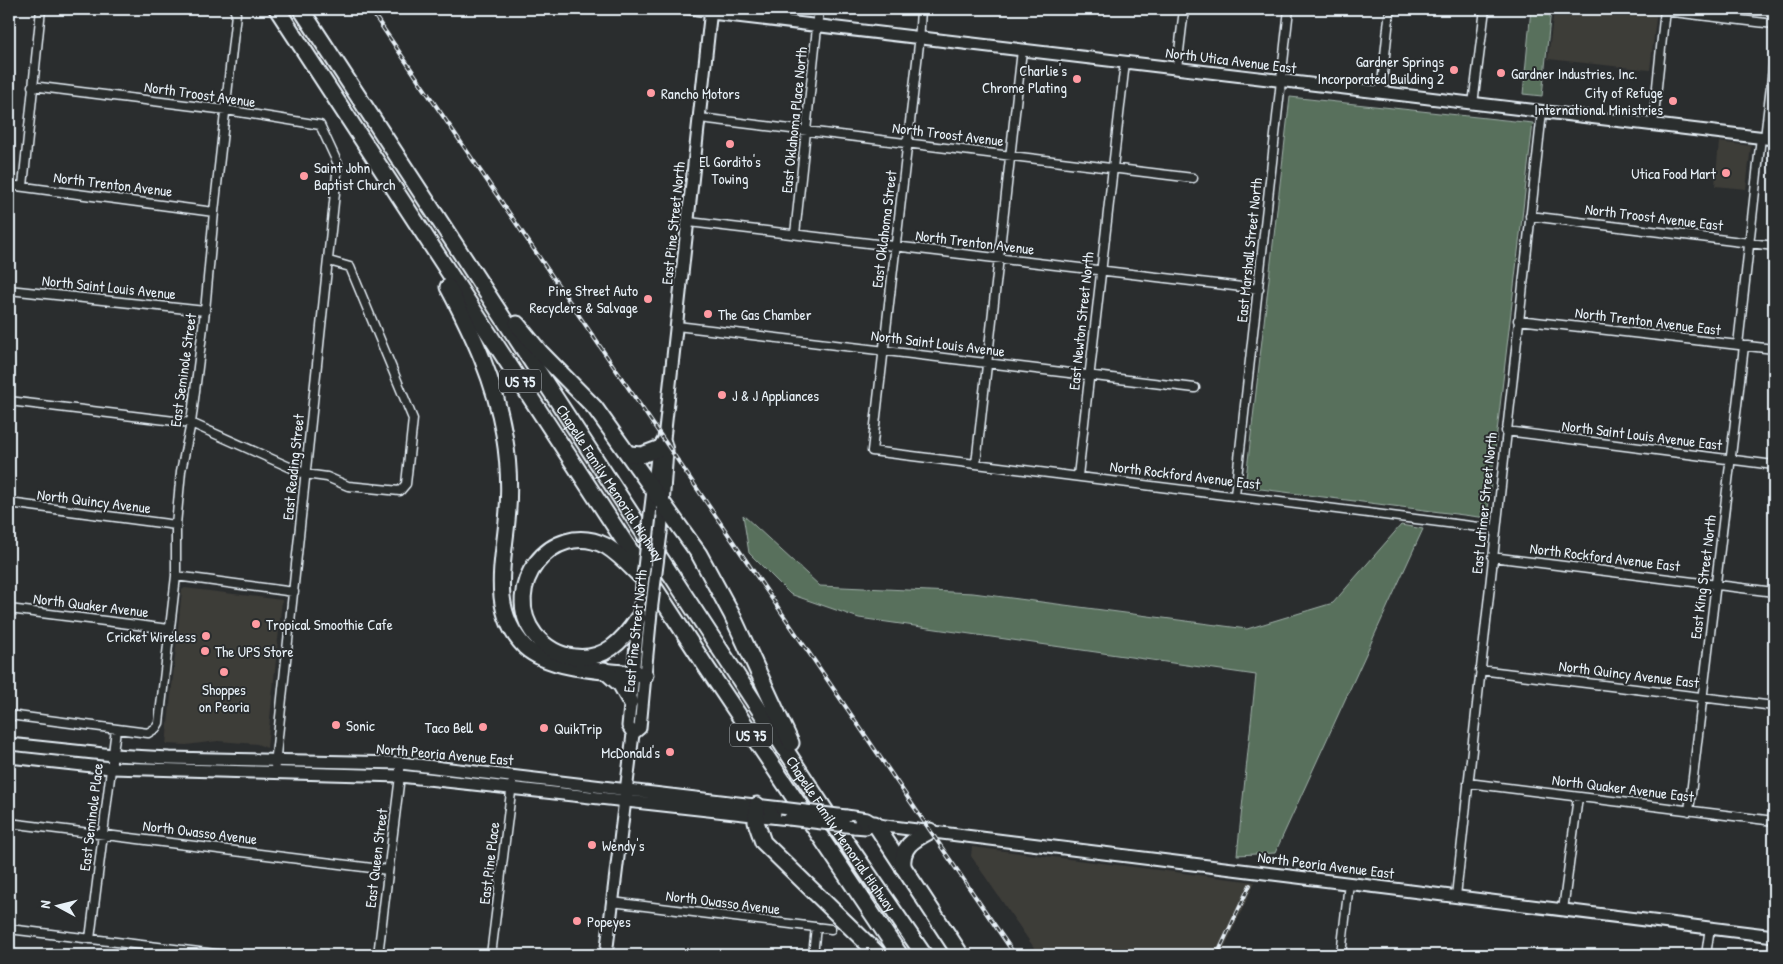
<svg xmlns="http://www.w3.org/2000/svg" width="1783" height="964" font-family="'Patrick Hand',sans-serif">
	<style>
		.built { fill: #3d3c38 }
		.green { fill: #59705c; stroke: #a0b0aa }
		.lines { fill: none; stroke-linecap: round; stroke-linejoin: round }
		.street-casing { stroke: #e8f1f8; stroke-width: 11 }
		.secondary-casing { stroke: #e8f1f8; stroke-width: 15 }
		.highway-casing { stroke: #e8f1f8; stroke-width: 19 }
		.street { stroke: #2a2d2e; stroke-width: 8 }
		.secondary { stroke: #2a2d2e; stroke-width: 11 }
		.highway { stroke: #2a2d2e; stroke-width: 15 }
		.rail-casing { stroke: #e8f1f8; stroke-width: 4 }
		.rail { stroke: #2a2d2e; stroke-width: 2; stroke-dasharray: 5.5; stroke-linecap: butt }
		.secondary-bridge-casing { stroke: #e8f1f8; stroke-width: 15; stroke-linecap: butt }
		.secondary-bridge { stroke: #2a2d2e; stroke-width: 11 }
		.poi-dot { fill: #ff9aa2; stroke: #2a2d2e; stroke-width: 2 }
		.labels { text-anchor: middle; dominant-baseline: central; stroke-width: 4; stroke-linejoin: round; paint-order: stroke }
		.shield { fill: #2a2d2e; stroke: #afb6bb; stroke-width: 1 }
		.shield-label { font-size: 14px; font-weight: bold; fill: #e8f1f8 }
		.street-label { font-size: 15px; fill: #e8f1f8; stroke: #2a2d2e }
		.poi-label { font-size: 15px; fill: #e8f1f8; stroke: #2a2d2e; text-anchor: start }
	</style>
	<rect width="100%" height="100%" fill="#2a2d2e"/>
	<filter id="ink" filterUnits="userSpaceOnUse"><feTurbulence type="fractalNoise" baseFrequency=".02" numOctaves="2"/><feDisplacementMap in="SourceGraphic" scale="10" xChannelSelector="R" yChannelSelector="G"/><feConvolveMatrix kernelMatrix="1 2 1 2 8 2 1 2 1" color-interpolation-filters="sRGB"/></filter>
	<g filter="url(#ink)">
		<path class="built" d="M1554 9H1657L1650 70 1548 59Z
			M1719 142 1751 146 1746 189 1715 186Z
			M185 588 282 600 267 748 257 744 218 741 186 745 166 744 182 590Z
			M972 847 1255 882 1221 955H1039L971 856Z"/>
		<path class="green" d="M1531 9H1551L1542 96 1523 94Z
			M1290 97 1533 123 1487 518 1245 487Z
			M743 515 820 586 973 593 1247 629 1333 603 1401 525 1423 529 1275 853 1237 855 1256 675 859 618 790 594 749 553Z"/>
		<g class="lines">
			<g class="street-casing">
				<path id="street" d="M684 9 711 13
					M921 9 919 44 872 451 1495 529
					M1665 11 1774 24
					M1177 68 1184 9
					M32 86 226 110 320 125 338 164 275 765
					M1381 93 1390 9
					M1473 104 1485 9
					M700 118 1193 178
					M1653 125 1665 9
					M1765 138 1774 60
					M9 185 214 212
					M23 186 41 9
					M1530 216 1774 246
					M689 222 1259 289
					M795 234 819 9
					M9 290 205 311
					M1518 320 1774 349
					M677 326 1195 388
					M1738 345 1761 137
					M9 401 191 423 305 474 327 477 348 486 400 491 406 484 413 419 350 267 329 261
					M1506 431 1774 465
					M976 464 1022 50
					M1078 476 1125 62
					M1235 495 1289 9
					M9 503 176 525
					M1492 557 1774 592
					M176 576 294 592
					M9 609 169 629
					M1480 670 1774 706
					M9 715 148 733 156 728 159 723 176 576V525L181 471 191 423 205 311 214 212 236 14 234 9
					M1468 783 1774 821
					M1689 811 1744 346
					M9 823 388 870
					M1456 896 1542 112
					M612 902 831 929
					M1563 910 1578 797
					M9 929 224 955
					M90 939 116 729
					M378 955 400 776V763
					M491 955 512 784
					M813 955 816 927
					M1341 955 1349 883
					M1706 955 1710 927"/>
			</g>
			<g class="secondary-casing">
				<path id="secondary" d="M711 13 1774 139
					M650 515 658 449 664 439 711 9
					M661 533 667 450 664 439
					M633 734 640 728 651 612
					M9 744 113 755 169 758 400 763 781 808
					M9 757 111 768 400 776 789 819
					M846 816 867 819 875 824 885 826 1774 936
					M854 827 866 828 875 824
					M606 955 633 734 628 726 641 594"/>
			</g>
			<g class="highway-casing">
				<g id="highway">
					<path d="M277 9 707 668 900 955"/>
					<path id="s1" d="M301 9 840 833 924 955"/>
					<path d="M448 287C473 334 495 381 504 434 509 463 510 492 507 521 503 565 490 611 525 647 551 671 611 671 645 675"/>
					<path d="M517 324 540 352 595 408 699 554 732 615 791 743"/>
					<path d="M629 454 642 455 658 449"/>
					<path d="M638 618C623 641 604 661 574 657 558 655 545 647 535 635 499 589 551 518 606 546 619 554 629 565 640 576"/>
					<path d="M604 670 621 685 630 701"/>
					<path d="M757 805 756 822 763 842 879 955"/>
					<path d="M875 824 961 955"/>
					<path d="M903 867C901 846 913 840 930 831"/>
				</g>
			</g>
			<use href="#street" class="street"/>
			<use href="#secondary" class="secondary"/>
			<use href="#highway" class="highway"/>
			<g class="rail-casing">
				<path id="rail" d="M370 9 1015 955
					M1217 955 1250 885"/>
			</g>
			<use href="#rail" class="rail"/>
			<g class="secondary-bridge-casing">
				<path id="secondary-bridge" d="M641 594 650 515
					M651 612 661 533
					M781 808 846 816
					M789 819 854 827"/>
			</g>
			<use href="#secondary-bridge" class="secondary-bridge"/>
		</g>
	</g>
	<g class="poi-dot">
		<circle cx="1454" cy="70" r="5"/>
		<circle cx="1501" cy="73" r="5"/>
		<circle cx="1077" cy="79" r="5"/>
		<circle cx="651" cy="93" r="5"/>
		<circle cx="1673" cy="101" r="5"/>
		<circle cx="730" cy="144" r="5"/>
		<circle cx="1726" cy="173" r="5"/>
		<circle cx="304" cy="176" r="5"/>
		<circle cx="648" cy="299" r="5"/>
		<circle cx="708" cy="314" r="5"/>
		<circle cx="722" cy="395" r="5"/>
		<circle cx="256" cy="624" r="5"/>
		<circle cx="206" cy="636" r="5"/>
		<circle cx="205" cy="651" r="5"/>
		<circle cx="224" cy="672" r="5"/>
		<circle cx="336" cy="725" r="5"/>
		<circle cx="483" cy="727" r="5"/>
		<circle cx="544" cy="728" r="5"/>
		<circle cx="670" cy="752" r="5"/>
		<circle cx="592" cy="845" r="5"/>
		<circle cx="577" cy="921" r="5"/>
	</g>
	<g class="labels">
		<g class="shield">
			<rect x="499" y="369.5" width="42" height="23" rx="4"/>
			<rect x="730" y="723.5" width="42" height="23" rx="4"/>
		</g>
		<g class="shield-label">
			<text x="520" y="381">US 75</text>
			<text x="751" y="735">US 75</text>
		</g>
		<g class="street-label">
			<text transform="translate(1231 60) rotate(7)">North Utica Avenue East</text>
			<text transform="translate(200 94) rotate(8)">North Troost Avenue</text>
			<text transform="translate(794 120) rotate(-84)">East Oklahoma Place North</text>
			<text transform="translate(948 134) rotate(7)">North Troost Avenue</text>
			<text transform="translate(113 184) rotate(7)">North Trenton Avenue</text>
			<text transform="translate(1654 217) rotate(7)">North Troost Avenue East</text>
			<text transform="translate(673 223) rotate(-84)">East Pine Street North</text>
			<text transform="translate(884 229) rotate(-83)">East Oklahoma Street</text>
			<text transform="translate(975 242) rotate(7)">North Trenton Avenue</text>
			<text transform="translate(1249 250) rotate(-84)">East Marshall Street North</text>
			<text transform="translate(109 287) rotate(6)">North Saint Louis Avenue</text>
			<text transform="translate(1081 321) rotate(-84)">East Newton Street North</text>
			<text transform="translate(1648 321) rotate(7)">North Trenton Avenue East</text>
			<text transform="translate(938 343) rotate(7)">North Saint Louis Avenue</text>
			<text transform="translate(183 370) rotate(-82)">East Seminole Street</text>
			<text transform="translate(1642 435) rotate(7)">North Saint Louis Avenue East</text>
			<text transform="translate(293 467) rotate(-84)">East Reading Street</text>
			<text transform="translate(1185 475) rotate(7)">North Rockford Avenue East</text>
			<text stroke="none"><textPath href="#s1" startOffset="566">Chapelle Family Memorial Highway</textPath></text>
			<text transform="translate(94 501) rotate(7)">North Quincy Avenue</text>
			<text transform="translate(1484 503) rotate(-84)">East Latimer Street North</text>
			<text transform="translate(1605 557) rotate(7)">North Rockford Avenue East</text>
			<text transform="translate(1703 577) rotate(-83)">East King Street North</text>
			<text transform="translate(91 605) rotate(7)">North Quaker Avenue</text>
			<text transform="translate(635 631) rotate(-84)">East Pine Street North</text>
			<text transform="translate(1629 674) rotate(7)">North Quincy Avenue East</text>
			<text transform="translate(445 754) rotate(5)">North Peoria Avenue East</text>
			<text transform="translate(1623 788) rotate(7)">North Quaker Avenue East</text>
			<text transform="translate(91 817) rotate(-83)">East Seminole Place</text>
			<text transform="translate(200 832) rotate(7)">North Owasso Avenue</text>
			<text stroke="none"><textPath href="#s1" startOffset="986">Chapelle Family Memorial Highway</textPath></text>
			<text transform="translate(376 858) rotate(-83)">East Queen Street</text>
			<text transform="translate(489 863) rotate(-83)">East Pine Place</text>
			<text transform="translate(1326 865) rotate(7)">North Peoria Avenue East</text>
			<text transform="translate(723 902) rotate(7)">North Owasso Avenue</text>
		</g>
		<g class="poi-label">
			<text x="1444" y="61" text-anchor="end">Gardner Springs<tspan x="1444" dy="17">Incorporated Building 2</tspan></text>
			<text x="1067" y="70" text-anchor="end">Charlie's<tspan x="1067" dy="17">Chrome Plating</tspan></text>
			<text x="1511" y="73">Gardner Industries, Inc.</text>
			<text x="1663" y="92" text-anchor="end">City of Refuge<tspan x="1663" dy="17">International Ministries</tspan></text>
			<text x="661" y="93">Rancho Motors</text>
			<text x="730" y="161" text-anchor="middle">El Gordito's<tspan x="730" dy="17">Towing</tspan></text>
			<text x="314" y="167">Saint John<tspan x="314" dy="17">Baptist Church</tspan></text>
			<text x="1716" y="173" text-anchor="end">Utica Food Mart</text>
			<text x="638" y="290" text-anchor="end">Pine Street Auto<tspan x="638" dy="17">Recyclers &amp; Salvage</tspan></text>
			<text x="718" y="314">The Gas Chamber</text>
			<text x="732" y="395">J &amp; J Appliances</text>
			<text x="266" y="624">Tropical Smoothie Cafe</text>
			<text x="196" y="636" text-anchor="end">Cricket Wireless</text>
			<text x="215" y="651">The UPS Store</text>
			<text x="224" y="689" text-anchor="middle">Shoppes<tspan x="224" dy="17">on Peoria</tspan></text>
			<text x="346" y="725">Sonic</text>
			<text x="473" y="727" text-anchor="end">Taco Bell</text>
			<text x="554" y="728">QuikTrip</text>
			<text x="660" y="752" text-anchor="end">McDonald's</text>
			<text x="602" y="845">Wendy's</text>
			<text x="587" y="921">Popeyes</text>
		</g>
	</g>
	<rect width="1783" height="964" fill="none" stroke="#2a2d2e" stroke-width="30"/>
	<rect x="15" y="15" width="1753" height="934" fill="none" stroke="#e8f1f8" stroke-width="2" filter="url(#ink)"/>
	<g transform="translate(58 906) rotate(277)" stroke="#2a2d2e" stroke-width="4" paint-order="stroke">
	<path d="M0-4L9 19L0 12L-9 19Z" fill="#e8f1f8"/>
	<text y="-8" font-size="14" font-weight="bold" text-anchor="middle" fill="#e8f1f8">N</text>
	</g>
</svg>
